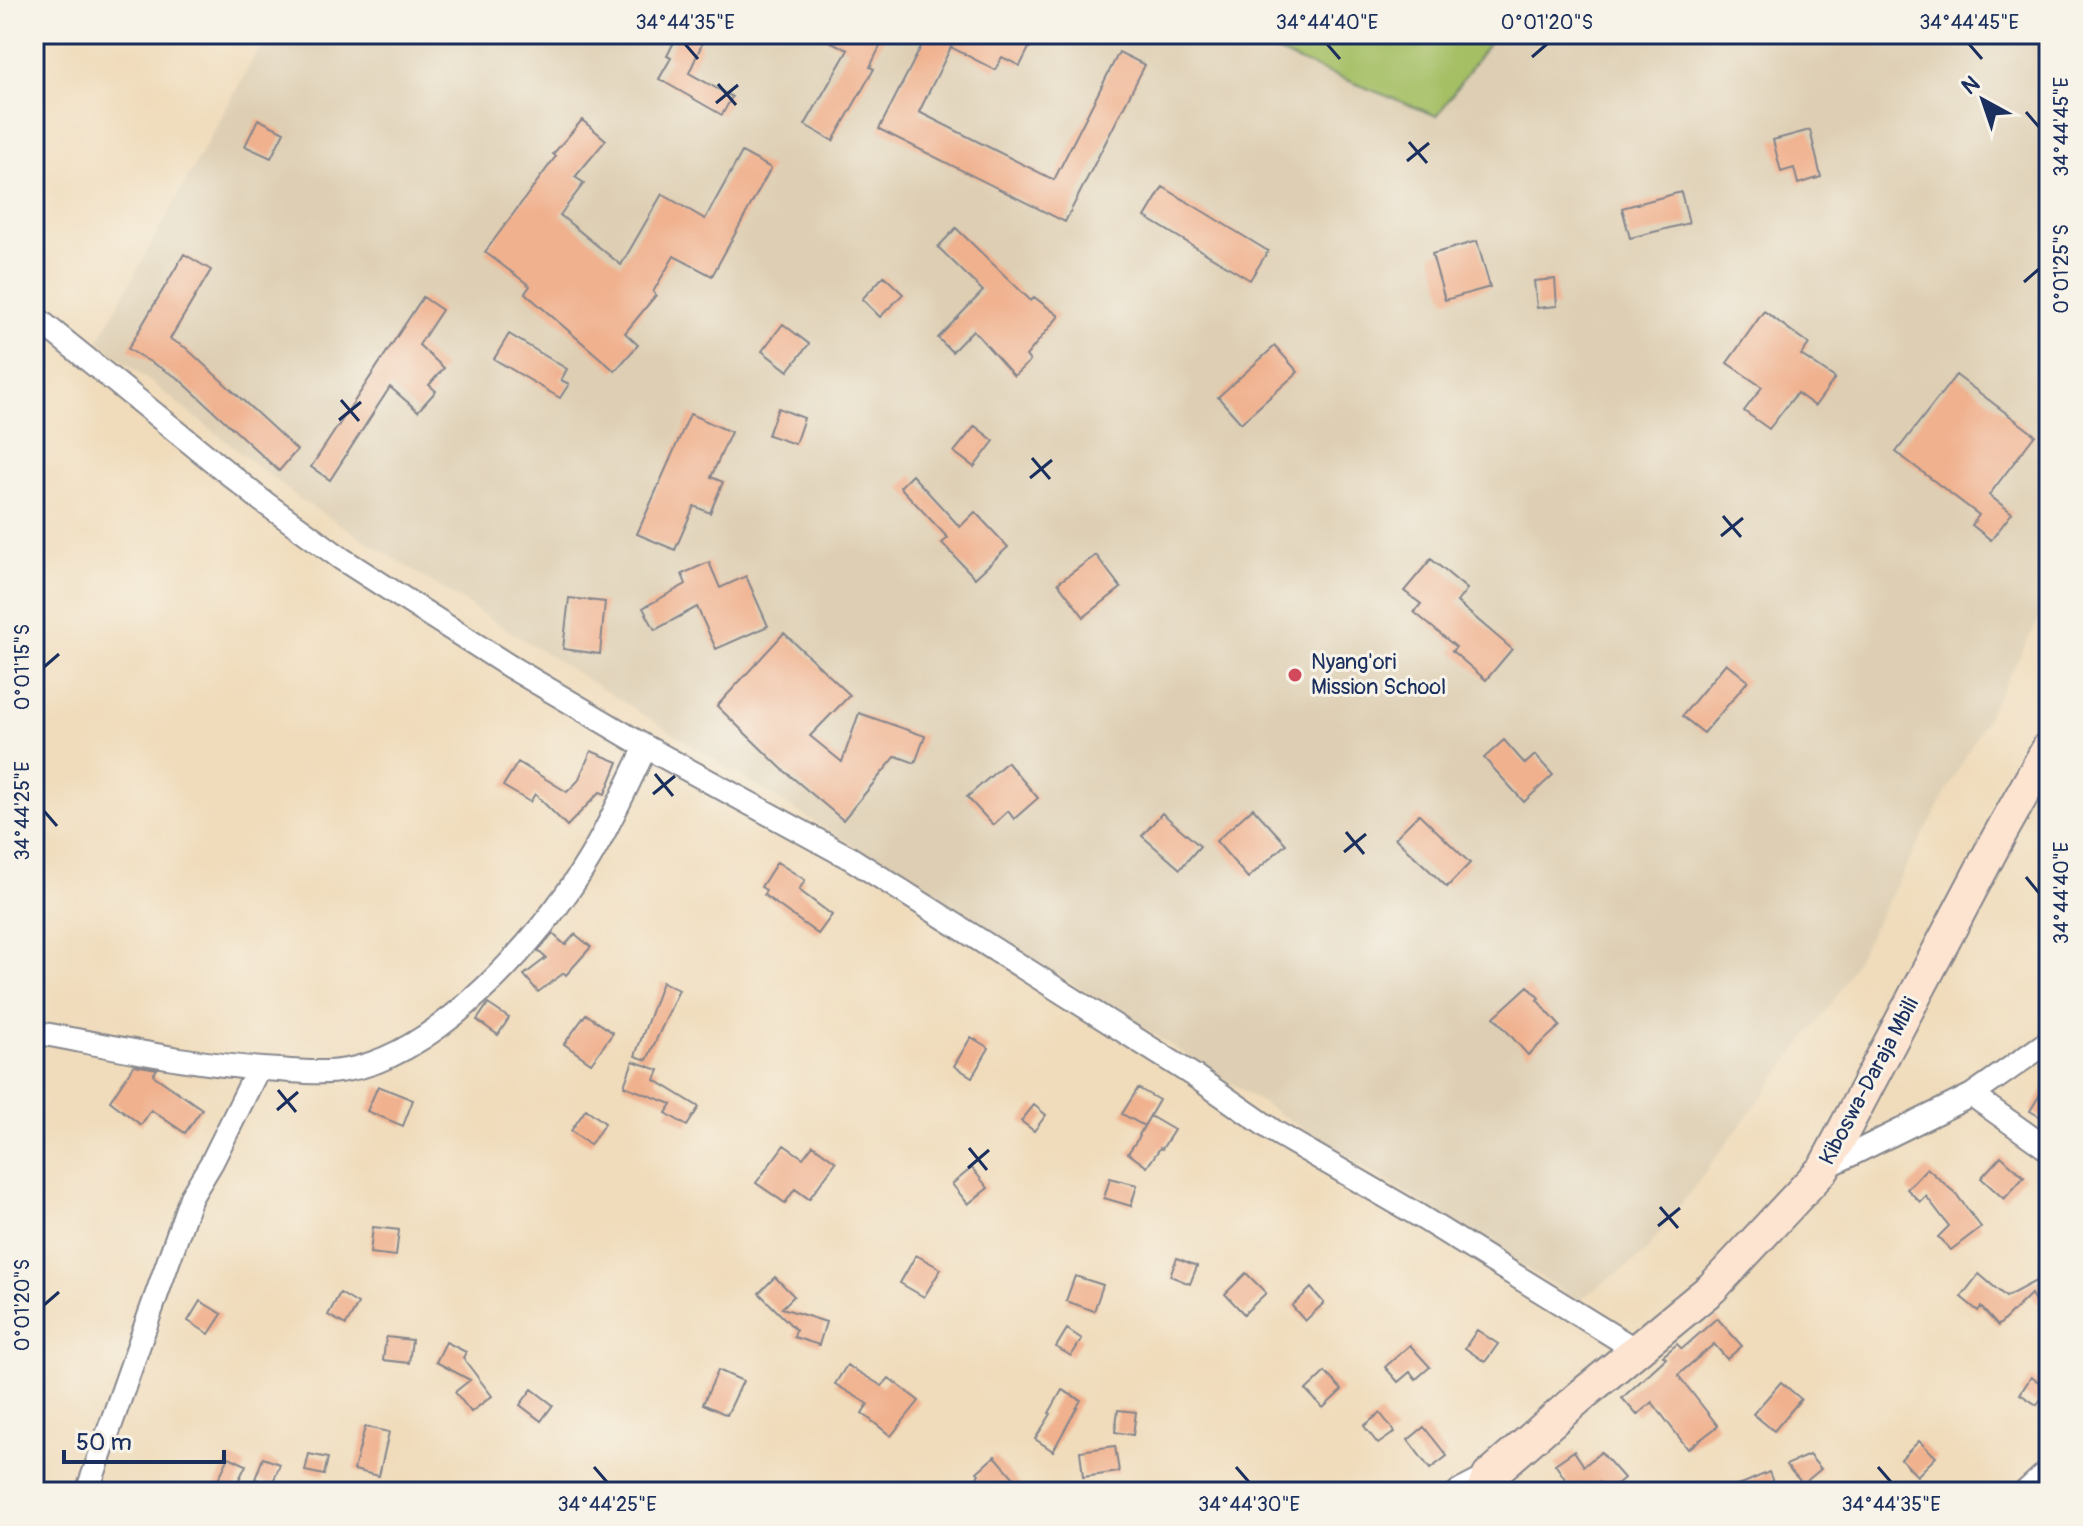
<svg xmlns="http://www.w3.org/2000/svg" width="2083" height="1526" font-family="Pangolin,sans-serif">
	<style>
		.built { fill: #decfb4 }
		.green { fill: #a5bf65; stroke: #607762; stroke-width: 2 }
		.building { fill: #f0b18e }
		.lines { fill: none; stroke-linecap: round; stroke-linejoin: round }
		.street-casing { stroke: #86868c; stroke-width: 26 }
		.secondary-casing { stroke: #86868c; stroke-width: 36 }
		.street { stroke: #fff; stroke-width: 22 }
		.secondary { stroke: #fde4d1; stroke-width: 32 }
		.ticks { fill: none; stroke: #1b2f5e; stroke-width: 3 }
		.poi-dot { fill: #d1495b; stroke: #f7f3e8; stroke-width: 3 }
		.labels { text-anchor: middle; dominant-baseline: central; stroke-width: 6; stroke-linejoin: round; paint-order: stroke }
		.poi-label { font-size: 22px; fill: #1b2f5e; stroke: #f7f3e8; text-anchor: start }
		.street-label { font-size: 22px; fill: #1b2f5e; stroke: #f7f3e8 }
		.neatline { fill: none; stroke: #1b2f5e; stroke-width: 3 }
		.ticks-label { font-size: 20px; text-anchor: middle; fill: #1b2f5e }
	</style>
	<rect width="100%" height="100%" fill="#f7f3e8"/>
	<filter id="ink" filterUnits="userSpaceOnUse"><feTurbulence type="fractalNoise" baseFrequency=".0125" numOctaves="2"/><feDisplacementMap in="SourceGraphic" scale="16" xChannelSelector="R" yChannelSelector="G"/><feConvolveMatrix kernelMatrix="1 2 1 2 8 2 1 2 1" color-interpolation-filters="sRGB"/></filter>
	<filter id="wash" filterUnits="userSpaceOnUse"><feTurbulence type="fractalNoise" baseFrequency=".006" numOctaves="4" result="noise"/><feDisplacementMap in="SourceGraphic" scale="32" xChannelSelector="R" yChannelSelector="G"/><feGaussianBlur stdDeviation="1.8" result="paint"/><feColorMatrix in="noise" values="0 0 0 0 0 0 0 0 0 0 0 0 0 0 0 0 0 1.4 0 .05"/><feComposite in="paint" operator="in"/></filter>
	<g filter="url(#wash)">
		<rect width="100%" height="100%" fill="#f0dcbb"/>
		<path class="built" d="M267 34H2049V601L1837 996 1644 1254 1578 1301 301 500 98 341Z"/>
		<path class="green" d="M1231 34H1495L1437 116Z"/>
		<g id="blocks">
			<path class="building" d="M678 34 702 44 689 73 732 97 722 115 659 79 671 58 667 56Z
				M815 34H886L870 67 874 69 833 141 805 125 848 50Z
				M925 34H1036L1020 66 1002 57 995 70 951 47 919 112 1054 180 1119 52 1145 65 1065 222 879 129 927 35Z
				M258 119 284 132 271 158 245 146Z
				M582 120 606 140 575 177 584 183 560 215 621 265 662 194 705 219 742 152 771 168 712 276 674 256 653 292 656 295 625 333 638 345 615 371 525 293 530 286 485 252 556 156 553 154Z
				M1810 130 1821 177 1798 184 1794 168 1781 172 1773 140Z
				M1163 187 1268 251 1250 280 1145 217Z
				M1681 192 1689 223 1630 238 1622 208Z
				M956 228 1031 301 1034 297 1059 316 1026 356 1030 361 1014 376 973 330 952 352 938 338 983 291 938 247Z
				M1477 241 1490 287 1445 300 1432 254Z
				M184 254 211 270 170 339 186 348 297 450 279 471 178 378 128 349Z
				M884 276 903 294 880 317 862 299Z
				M1555 279 1557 306 1537 308 1534 281Z
				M423 297 442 310 419 345 444 368 429 385 436 391 418 411 390 387 330 480 311 467Z
				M1764 311 1809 344 1801 355 1835 378 1815 406 1797 393 1769 429 1744 411 1762 387 1727 363Z
				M783 324 809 344 788 371 762 351Z
				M509 334 567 369 561 380 569 384 560 398 494 359Z
				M1275 346 1298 372 1241 423 1218 397Z
				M1956 375 2035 435 1989 495 2012 513 1991 540 1972 525 1979 515 1896 452Z
				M778 408 804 418 795 444 768 435Z
				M690 414 731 432 711 477 723 482 710 513 694 506 675 550 637 534Z
				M975 426 994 441 974 467 954 452Z
				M912 475 960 527 975 512 1008 547 975 578 942 543 948 538 900 487Z
				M1096 555 1121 588 1084 617 1058 583Z
				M1431 559 1467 589 1457 602 1512 649 1486 680 1452 651 1456 647 1414 612 1421 604 1404 591Z
				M709 562 720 588 746 576 768 626 716 649 697 607 655 630 643 608 686 584 682 574Z
				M569 598 605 602 600 654 563 649Z
				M784 633 850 695 810 736 842 762 859 713 925 736 915 763 896 756 843 820 781 768 717 706Z
				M1726 663 1748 681 1704 733 1682 716Z
				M1504 740 1525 764 1535 755 1553 775 1524 802 1484 758Z
				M591 751 618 762 605 794 600 792 567 826 535 794 530 802 503 786 518 762 567 792 578 781Z
				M1007 762 1038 798 1014 819 1008 811 993 825 967 797Z
				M1253 808 1286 844 1248 878 1216 841Z
				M1162 813 1200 846 1180 869 1142 836Z
				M1419 814 1470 863 1447 887 1395 838Z
				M777 862 805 880 799 890 832 915 818 934 764 895 766 890 761 887Z
				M553 934 565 945 575 934 591 947 566 975 564 973 538 992 524 975 546 958 538 951Z
				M662 982 679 990 647 1060 635 1056Z
				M1528 986 1539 998 1537 1000 1560 1026 1528 1055 1494 1017Z
				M488 1004 509 1018 498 1035 477 1020Z
				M586 1014 613 1033 591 1063 564 1044Z
				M971 1037 989 1048 972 1077 954 1066Z
				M633 1061 659 1070 655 1080 699 1107 687 1126 666 1113 672 1104 624 1086Z
				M134 1065 157 1069 153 1075 202 1109 185 1133 151 1110 141 1125 110 1101Z
				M2049 1080V1122L2030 1111Z
				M378 1086 413 1100 403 1126 367 1111Z
				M1138 1088 1159 1100 1144 1126 1122 1114Z
				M1034 1105 1046 1115 1034 1131 1021 1121Z
				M586 1109 605 1123 590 1145 571 1131Z
				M1150 1116 1174 1130 1162 1149 1160 1148 1147 1167 1128 1153 1140 1136 1139 1135Z
				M784 1145 803 1158 813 1145 836 1162 809 1199 795 1189 785 1203 756 1183Z
				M2001 1156 2024 1177 2004 1199 1981 1178Z
				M972 1168 988 1188 968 1204 952 1184Z
				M1927 1168 1956 1194 1981 1227 1951 1250 1938 1237 1949 1226 1926 1196 1920 1202 1907 1189Z
				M1110 1178 1137 1185 1131 1206 1104 1198Z
				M373 1227 399 1230 396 1256 370 1253Z
				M916 1255 941 1269 924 1297 900 1283Z
				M1177 1258 1197 1266 1190 1284 1170 1276Z
				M1246 1273 1266 1293 1244 1314 1225 1294Z
				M1979 1274 2006 1297 2049 1274V1296L2036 1303 2031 1294 1998 1326 1981 1307 1978 1311 1961 1297Z
				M1075 1276 1103 1285 1094 1311 1066 1301Z
				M775 1277 794 1296 782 1308 826 1322 819 1345 794 1337 796 1330 759 1293Z
				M1311 1288 1324 1303 1305 1321 1292 1306Z
				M340 1293 358 1304 346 1325 328 1315Z
				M200 1301 222 1314 209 1334 188 1321Z
				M1717 1318 1742 1346 1727 1359 1714 1344 1678 1375 1718 1426 1688 1449 1652 1402 1637 1415 1622 1398 1666 1358 1663 1356 1677 1344 1682 1349Z
				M1067 1329 1082 1339 1071 1356 1056 1347Z
				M1477 1330 1498 1344 1485 1362 1465 1348Z
				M386 1337 412 1340 409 1363 383 1360Z
				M446 1342 466 1352 463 1358 492 1396 471 1412 455 1392 470 1380 436 1362Z
				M1410 1345 1430 1367 1416 1379 1410 1372 1398 1382 1385 1367Z
				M847 1365 882 1386 889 1378 919 1401 891 1436 862 1413 868 1404 835 1384Z
				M718 1370 743 1381 727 1415 703 1404Z
				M1325 1372 1342 1390 1323 1408 1306 1390Z
				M2031 1377 2048 1388 2037 1405 2020 1394Z
				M1781 1382 1801 1399 1774 1431 1753 1414Z
				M532 1389 553 1405 541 1421 520 1405Z
				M1062 1390 1081 1400 1053 1451 1035 1439 1051 1414 1049 1413Z
				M1118 1410 1136 1412 1133 1435 1115 1432Z
				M1380 1413 1395 1432 1378 1444 1364 1426Z
				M365 1427 389 1432 379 1476 354 1470Z
				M1424 1427 1447 1456 1430 1469 1408 1440Z
				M1919 1441 1936 1457 1917 1476 1901 1459Z
				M1115 1446 1119 1472 1083 1477 1080 1451Z
				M1574 1451 1584 1466 1601 1452 1624 1478 1608 1492 1599 1482 1584 1492H1574L1555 1464Z
				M309 1454 328 1458 324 1475 305 1471Z
				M1809 1455 1821 1469 1803 1484 1786 1465Z
				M995 1456 1026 1492H968L979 1474 977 1472Z
				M229 1457 246 1465 233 1492H212Z
				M263 1458 280 1464 272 1485 255 1479Z
				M1769 1472 1777 1492H1723Z"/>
		</g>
	</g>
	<g filter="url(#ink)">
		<use href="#blocks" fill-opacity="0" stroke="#86868c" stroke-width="2"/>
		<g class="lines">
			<g class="street-casing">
				<path id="street" d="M34 316 261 500 342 559 509 666 646 747 850 858 1196 1077 1275 1132 1416 1214 1636 1350
					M34 1032C115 1047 197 1066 280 1070 301 1072 325 1074 346 1070 438 1055 542 937 588 861 610 825 627 785 646 747
					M1972 1095 2049 1150
					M1824 1168 1972 1095 2049 1041
					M87 1492 191 1197 212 1162 258 1069
					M1458 1492 1489 1476
					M2025 1492 2049 1470"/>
			</g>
			<g class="secondary-casing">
				<path id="secondary" d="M1482 1492 1489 1476 1583 1394 1712 1288 1824 1168 1999 836 2049 747"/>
			</g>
			<use href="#street" class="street"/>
			<use href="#secondary" class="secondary"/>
		</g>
	</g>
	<path class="ticks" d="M685 44 698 59M1327 44 1340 59M1969 44 1982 59M1532 57 1547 44M718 84 736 105M716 103 738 85M2026 112 2039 127M1409 142 1427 163M1407 161 1429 143M2024 282 2039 269M341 400 359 421M339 420 361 402M1032 458 1050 479M1030 478 1052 460M1723 516 1741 537M1721 536 1743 518M44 667 59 654M655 774 673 796M653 794 675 776M44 811 57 826M1346 832 1364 854M1344 852 1366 834M2026 877 2039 893M278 1090 296 1112M277 1110 298 1092M969 1148 987 1170M968 1168 989 1150M1660 1207 1678 1228M1658 1226 1680 1208M44 1305 59 1292M594 1467 607 1482M1236 1467 1249 1482M1878 1467 1891 1482"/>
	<circle class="poi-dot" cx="1295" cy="675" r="8"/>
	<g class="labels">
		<g class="poi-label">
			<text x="1311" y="662">Nyang'ori<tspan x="1311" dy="25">Mission School</tspan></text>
		</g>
		<g class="street-label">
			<text transform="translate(1869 1081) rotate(-62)">Kiboswa-Daraja Mbili</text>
		</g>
	</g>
	<rect width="2083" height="1526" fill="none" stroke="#f7f3e8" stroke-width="88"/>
	<g transform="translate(1983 100) rotate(320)" stroke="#f7f3e8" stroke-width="6" paint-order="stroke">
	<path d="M0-6L14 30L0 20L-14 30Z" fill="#1b2f5e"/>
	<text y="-12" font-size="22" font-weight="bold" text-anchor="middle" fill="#1b2f5e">N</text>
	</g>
	<path d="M64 1450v12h160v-12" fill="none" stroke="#1b2f5e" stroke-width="4"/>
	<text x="76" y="1450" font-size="24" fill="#1b2f5e" stroke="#f7f3e8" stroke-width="6" paint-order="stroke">50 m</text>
	<rect x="44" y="44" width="1995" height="1438" class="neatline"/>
	<g class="ticks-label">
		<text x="685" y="29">34°44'35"E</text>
		<text x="1327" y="29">34°44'40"E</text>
		<text x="1547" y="29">0°01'20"S</text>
		<text x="1969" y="29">34°44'45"E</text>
		<text transform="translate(2061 127) rotate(-90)" y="7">34°44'45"E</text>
		<text transform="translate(2061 269) rotate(-90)" y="7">0°01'25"S</text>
		<text transform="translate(22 667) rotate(-90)" y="7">0°01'15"S</text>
		<text transform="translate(22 811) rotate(-90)" y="7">34°44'25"E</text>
		<text transform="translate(2061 893) rotate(-90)" y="7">34°44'40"E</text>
		<text transform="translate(22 1305) rotate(-90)" y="7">0°01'20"S</text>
		<text x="607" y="1511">34°44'25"E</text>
		<text x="1249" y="1511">34°44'30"E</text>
		<text x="1891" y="1511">34°44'35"E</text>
	</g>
</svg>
